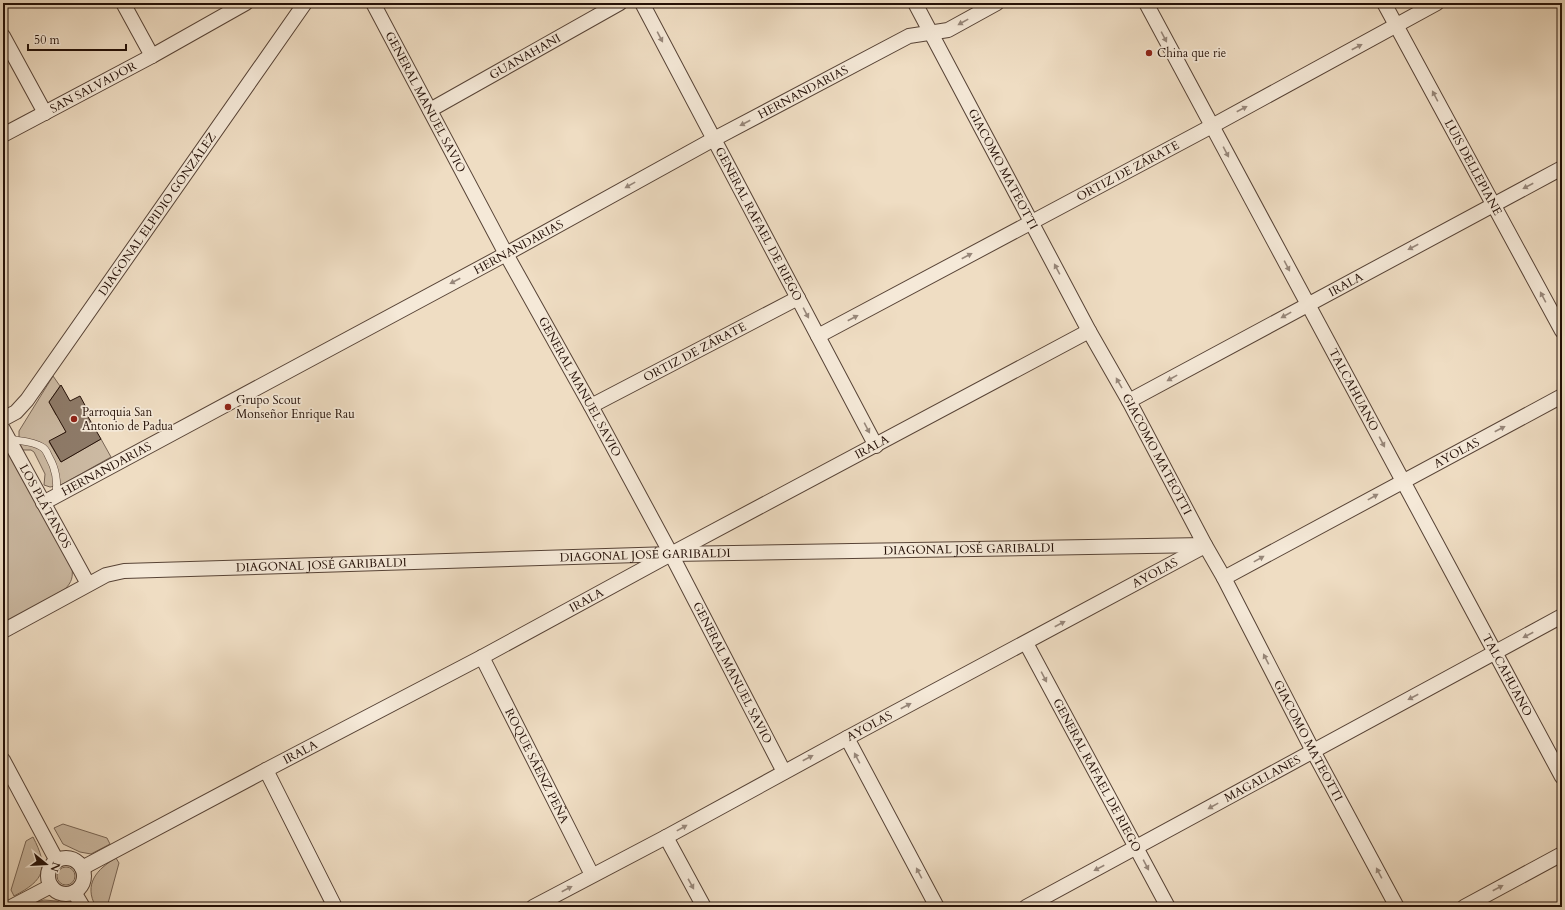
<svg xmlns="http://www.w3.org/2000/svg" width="1565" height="910" font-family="Cardo,serif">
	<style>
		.green { fill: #ccbaa3; stroke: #786555 }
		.building { fill: #8e7b69; stroke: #241007 }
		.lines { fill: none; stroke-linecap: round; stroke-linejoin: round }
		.service-casing { stroke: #574336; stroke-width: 8 }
		.minor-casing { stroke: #574336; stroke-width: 16 }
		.service { stroke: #f5e9d8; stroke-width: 7 }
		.minor { stroke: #f5e9d8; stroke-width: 14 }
		.oneway { fill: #97877a }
		.poi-dot { fill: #8f2418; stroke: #f5e9d8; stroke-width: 1.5 }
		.labels { text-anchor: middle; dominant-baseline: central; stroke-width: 3.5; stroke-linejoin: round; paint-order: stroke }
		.poi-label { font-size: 12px; fill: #241007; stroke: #f5e9d8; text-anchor: start }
		.street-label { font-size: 12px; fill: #241007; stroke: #f5e9d8 }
	</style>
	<rect width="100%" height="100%" fill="#efddc3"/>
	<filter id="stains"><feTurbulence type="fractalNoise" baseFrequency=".005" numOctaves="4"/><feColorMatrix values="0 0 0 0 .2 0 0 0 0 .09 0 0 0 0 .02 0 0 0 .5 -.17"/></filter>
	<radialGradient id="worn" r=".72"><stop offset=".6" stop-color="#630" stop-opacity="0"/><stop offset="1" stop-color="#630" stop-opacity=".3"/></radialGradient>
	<path class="green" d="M53 376 60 386 49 402 56 415 58 414 68 431 49 442 61 462 101 439 111 457 61 485 50 487 44 485 45 474 34 452 31 450H23L19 442V431Z
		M3 444 72 568C73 577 72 582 65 589L3 624Z
		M63 824 107 838 110 844 91 854 80 852 63 844 54 828Z
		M33 837C49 868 45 880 14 896L11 890 26 841Z
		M116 858 119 863 107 907H96C83 884 97 869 116 858Z
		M57 876a9 9 0 1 1 18 0a9 9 0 1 1-18 0Z
		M44 900 57 901 68 907H26L36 902Z"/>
	<path class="building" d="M61 385 70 401 80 396 87 409 84 410 101 439 61 462 49 441 66 432 49 402Z"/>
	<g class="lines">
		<g class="service-casing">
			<path id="service" d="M9 439C19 441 33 441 42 447 46 449 47 453 49 457 56 469 58 481 56 496"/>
		</g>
		<g class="minor-casing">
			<g id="minor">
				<path d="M123 3 152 56"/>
				<path id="s1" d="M373 3 506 254 591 406 671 554 784 772"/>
				<path id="s2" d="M642 3 876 446"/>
				<path id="s3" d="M915 3 1089 331 1129 401 1205 545 1224 578 1313 751 1397 907"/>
				<path id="s4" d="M1146 3 1562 777"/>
				<path id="s5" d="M1384 3 1562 331"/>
				<path d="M3 36 45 113"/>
				<path id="s6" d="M430 110 620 3"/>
				<path id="s7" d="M3 135 152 56 246 3"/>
				<path id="s8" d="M818 336 1212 126 1437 3"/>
				<path id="s9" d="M1129 401 1562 168"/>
				<path id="s10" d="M591 406 798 298"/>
				<path id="s11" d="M3 419 16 412 27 400 305 3"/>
				<path id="s12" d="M3 429 88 584"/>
				<path id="s13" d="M43 503 506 254 714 139 909 36 948 30 997 3"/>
				<path id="s14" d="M1224 578 1562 396"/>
				<path id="s15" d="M3 631 106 575 124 571 671 554 1205 545"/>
				<path id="s16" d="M1026 643 1168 907"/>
				<path id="s17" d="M482 657 592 875"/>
				<path d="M847 738 937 907"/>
				<path d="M3 760 57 861"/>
				<path d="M266 770 335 907"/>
				<path d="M666 837 704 907"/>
				<circle cx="66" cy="876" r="18"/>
				<path id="s18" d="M82 868 266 770 482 657 671 554 1089 331"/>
				<path d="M74 892 83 907"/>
				<path d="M11 907 51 886"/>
				<path id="s19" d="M533 907 666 837 847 738 1203 547"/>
				<path id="s20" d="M1026 907 1562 616"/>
				<path d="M1464 907 1562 854"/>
			</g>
		</g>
		<use href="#service" class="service"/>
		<use href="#minor" class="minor"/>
	</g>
	<defs><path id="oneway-solid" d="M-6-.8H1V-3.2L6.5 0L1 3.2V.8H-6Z"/></defs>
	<g class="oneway">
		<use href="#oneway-solid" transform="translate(963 22) rotate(151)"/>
		<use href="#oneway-solid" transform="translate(660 37) rotate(62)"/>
		<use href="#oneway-solid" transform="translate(1164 37) rotate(62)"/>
		<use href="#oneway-solid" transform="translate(1357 47) rotate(-28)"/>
		<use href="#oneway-solid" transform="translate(1435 96) rotate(-118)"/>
		<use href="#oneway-solid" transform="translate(1242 109) rotate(-28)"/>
		<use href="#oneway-solid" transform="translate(745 123) rotate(152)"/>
		<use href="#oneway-solid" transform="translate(1226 152) rotate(62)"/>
		<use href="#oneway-solid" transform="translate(630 185) rotate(151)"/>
		<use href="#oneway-solid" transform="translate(1528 186) rotate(152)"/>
		<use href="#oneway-solid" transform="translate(1413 247) rotate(152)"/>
		<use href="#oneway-solid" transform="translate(967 256) rotate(-28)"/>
		<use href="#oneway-solid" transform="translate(1287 266) rotate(62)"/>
		<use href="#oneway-solid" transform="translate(1057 269) rotate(-118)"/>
		<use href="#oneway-solid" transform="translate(455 281) rotate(152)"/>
		<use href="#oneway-solid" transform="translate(1543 297) rotate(-118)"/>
		<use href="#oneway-solid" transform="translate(806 313) rotate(62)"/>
		<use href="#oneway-solid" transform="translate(1286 315) rotate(151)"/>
		<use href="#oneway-solid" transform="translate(853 318) rotate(-28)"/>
		<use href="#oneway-solid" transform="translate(1172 378) rotate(151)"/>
		<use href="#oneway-solid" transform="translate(1119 383) rotate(-120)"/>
		<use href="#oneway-solid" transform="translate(867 428) rotate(62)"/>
		<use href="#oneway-solid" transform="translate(1500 429) rotate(-28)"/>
		<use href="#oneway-solid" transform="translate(1382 442) rotate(62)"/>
		<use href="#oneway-solid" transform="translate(1373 497) rotate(-29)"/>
		<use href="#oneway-solid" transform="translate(1259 559) rotate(-29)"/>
		<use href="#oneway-solid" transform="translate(1060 624) rotate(-28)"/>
		<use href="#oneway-solid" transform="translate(1528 635) rotate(152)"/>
		<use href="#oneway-solid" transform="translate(1266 659) rotate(-117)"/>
		<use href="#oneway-solid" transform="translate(1044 677) rotate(62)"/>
		<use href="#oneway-solid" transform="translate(1413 697) rotate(152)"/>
		<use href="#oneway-solid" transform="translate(906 706) rotate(-28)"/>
		<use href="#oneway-solid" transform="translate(808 758) rotate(-28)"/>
		<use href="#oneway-solid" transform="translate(857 758) rotate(-118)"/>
		<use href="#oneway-solid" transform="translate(1213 806) rotate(151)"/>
		<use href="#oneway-solid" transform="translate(682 828) rotate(-29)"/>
		<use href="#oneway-solid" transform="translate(1146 865) rotate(62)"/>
		<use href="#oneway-solid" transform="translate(1099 868) rotate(152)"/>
		<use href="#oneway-solid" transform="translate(919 873) rotate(-118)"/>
		<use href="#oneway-solid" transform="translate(1379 873) rotate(-118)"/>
		<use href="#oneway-solid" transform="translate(691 884) rotate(61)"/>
		<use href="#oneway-solid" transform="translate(1498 888) rotate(-28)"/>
		<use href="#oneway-solid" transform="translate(567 889) rotate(-28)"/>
	</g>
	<g class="poi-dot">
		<circle cx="1149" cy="53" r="4"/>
		<circle cx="228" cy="407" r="4"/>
		<circle cx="74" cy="419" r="4"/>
	</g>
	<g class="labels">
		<g class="poi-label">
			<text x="1157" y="53">China que rie</text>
			<text x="236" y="400">Grupo Scout<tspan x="236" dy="14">Monseñor Enrique Rau</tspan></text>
			<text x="82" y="412">Parroquia San<tspan x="82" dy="14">Antonio de Padua</tspan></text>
		</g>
		<g class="street-label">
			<text stroke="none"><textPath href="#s6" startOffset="109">GUANAHANI</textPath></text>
			<text stroke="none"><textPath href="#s7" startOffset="102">SAN SALVADOR</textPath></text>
			<text stroke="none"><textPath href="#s13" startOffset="864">HERNANDARIAS</textPath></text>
			<text stroke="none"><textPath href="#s1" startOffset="112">GENERAL MANUEL SAVIO</textPath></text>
			<text stroke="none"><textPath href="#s5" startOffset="187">LUIS DELLEPIANE</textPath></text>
			<text stroke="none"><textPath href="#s3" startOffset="188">GIACOMO MATEOTTI</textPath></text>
			<text stroke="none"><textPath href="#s8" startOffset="351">ORTIZ DE ZÁRATE</textPath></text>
			<text stroke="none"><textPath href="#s11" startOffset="258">DIAGONAL ELPIDIO GONZÁLEZ</textPath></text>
			<text stroke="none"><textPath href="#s2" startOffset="250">GENERAL RAFAEL DE RIEGO</textPath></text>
			<text stroke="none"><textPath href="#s13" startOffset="540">HERNANDARIAS</textPath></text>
			<text stroke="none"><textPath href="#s9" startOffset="246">IRALA</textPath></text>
			<text stroke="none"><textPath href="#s10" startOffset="117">ORTIZ DE ZÁRATE</textPath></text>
			<text stroke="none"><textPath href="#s1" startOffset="436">GENERAL MANUEL SAVIO</textPath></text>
			<text stroke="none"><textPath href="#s4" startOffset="439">TALCAHUANO</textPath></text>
			<text stroke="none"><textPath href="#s18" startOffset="895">IRALA</textPath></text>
			<text stroke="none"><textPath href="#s14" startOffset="264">AYOLAS</textPath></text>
			<text stroke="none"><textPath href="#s3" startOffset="512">GIACOMO MATEOTTI</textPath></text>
			<text stroke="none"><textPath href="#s13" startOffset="72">HERNANDARIAS</textPath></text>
			<text stroke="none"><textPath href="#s12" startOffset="88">LOS PLÁTANOS</textPath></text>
			<text stroke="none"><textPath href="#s15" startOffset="981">DIAGONAL JOSÉ GARIBALDI</textPath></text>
			<text stroke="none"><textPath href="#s15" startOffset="657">DIAGONAL JOSÉ GARIBALDI</textPath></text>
			<text stroke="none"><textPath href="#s15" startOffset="333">DIAGONAL JOSÉ GARIBALDI</textPath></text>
			<text stroke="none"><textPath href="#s19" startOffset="706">AYOLAS</textPath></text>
			<text stroke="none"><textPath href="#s18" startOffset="571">IRALA</textPath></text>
			<text stroke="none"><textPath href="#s1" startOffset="760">GENERAL MANUEL SAVIO</textPath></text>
			<text stroke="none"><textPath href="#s4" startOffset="763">TALCAHUANO</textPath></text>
			<text stroke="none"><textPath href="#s19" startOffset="382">AYOLAS</textPath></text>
			<text stroke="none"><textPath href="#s3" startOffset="836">GIACOMO MATEOTTI</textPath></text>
			<text stroke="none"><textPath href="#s18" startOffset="247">IRALA</textPath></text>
			<text stroke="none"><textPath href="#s17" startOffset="122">ROQUE SÁENZ PEÑA</textPath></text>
			<text stroke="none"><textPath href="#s16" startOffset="150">GENERAL RAFAEL DE RIEGO</textPath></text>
			<text stroke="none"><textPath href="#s20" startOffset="269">MAGALLANES</textPath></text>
		</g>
	</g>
	<rect width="1565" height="910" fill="none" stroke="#efddc3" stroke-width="16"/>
	<rect x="4" y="4" width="1557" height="902" fill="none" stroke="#241007" stroke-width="2"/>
	<rect x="8" y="8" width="1549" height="894" fill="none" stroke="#241007"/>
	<g transform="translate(46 864) rotate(108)" stroke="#f5e9d8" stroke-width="3" paint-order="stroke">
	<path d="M0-3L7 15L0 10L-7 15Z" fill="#241007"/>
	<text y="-6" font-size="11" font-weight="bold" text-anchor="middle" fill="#241007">N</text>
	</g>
	<path d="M28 44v6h98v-6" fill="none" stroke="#241007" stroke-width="2"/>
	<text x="34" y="44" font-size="12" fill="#241007" stroke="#f5e9d8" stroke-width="3" paint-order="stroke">50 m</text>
	<rect width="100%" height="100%" filter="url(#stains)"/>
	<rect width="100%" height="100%" fill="url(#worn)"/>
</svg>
